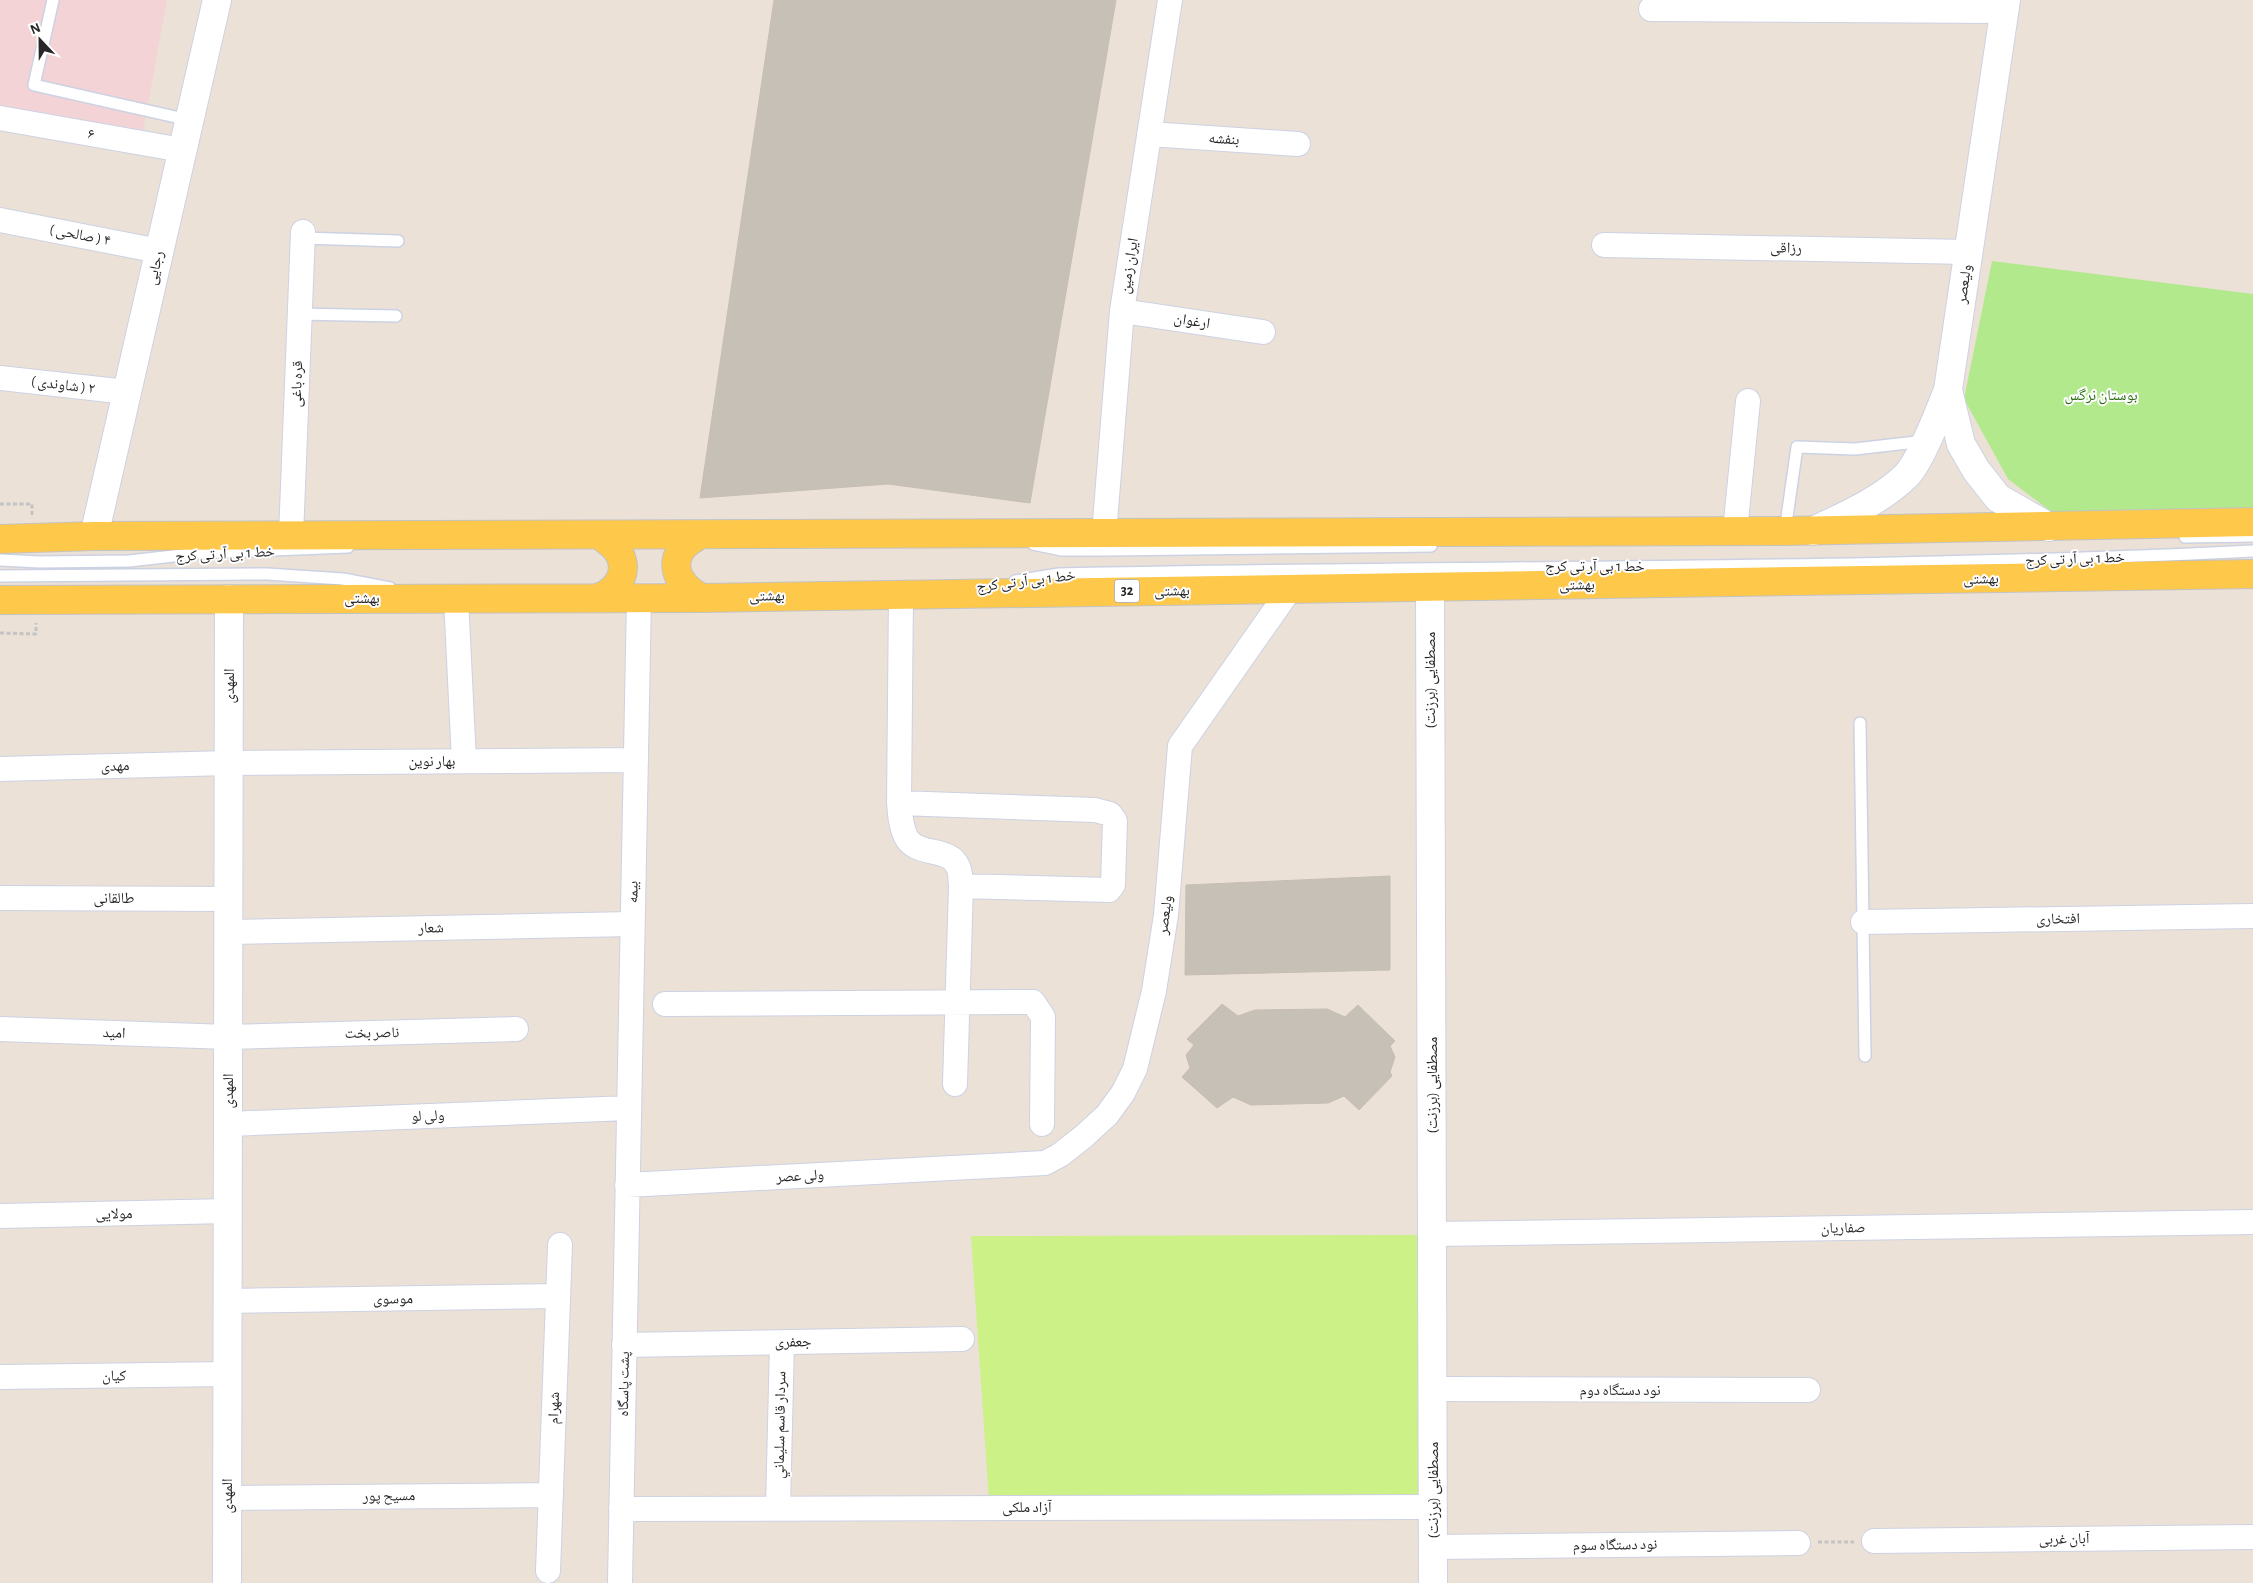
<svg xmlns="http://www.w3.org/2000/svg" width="2253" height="1583" font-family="'Alegreya Sans','Noto Naskh Arabic',sans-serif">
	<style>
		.medical { fill: #f4d3d6 }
		.green { fill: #b2e98d }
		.pitch { fill: #cbf187 }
		.building { fill: #c6c0b6; stroke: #c7beb1 }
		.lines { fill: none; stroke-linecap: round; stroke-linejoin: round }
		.service-casing { stroke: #ccd2e3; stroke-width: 14 }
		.minor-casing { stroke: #ccd2e3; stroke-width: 26 }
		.tertiary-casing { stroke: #ccd2e3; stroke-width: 30 }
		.secondary-casing { stroke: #ccd2e3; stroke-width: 30 }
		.primary-casing { stroke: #c3c3c3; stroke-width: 30 }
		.path { stroke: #c3c3c3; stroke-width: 3; stroke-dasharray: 4 2.5; stroke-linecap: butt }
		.service { stroke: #fff; stroke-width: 11 }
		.minor { stroke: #fff; stroke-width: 24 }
		.tertiary { stroke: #fff; stroke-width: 28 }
		.secondary { stroke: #fff; stroke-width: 28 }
		.primary { stroke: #fec84a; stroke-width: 28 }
		.labels { text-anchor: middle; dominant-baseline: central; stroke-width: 4; stroke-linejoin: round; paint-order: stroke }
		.shield { fill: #fff; stroke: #686868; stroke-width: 1 }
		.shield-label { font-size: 14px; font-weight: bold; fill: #272727 }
		.street-label { font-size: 15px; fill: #272727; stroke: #fff }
		.park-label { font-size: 15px; fill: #2a6a12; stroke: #fff }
	</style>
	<rect width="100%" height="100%" fill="#ece1d7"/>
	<path class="medical" d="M0 0H167L143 131 0 105Z"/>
	<path class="green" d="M1992 261 2253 294V510L2057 516 2008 479 1964 399Z"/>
	<path class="pitch" d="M1426 1235V1501L990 1515 971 1236Z"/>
	<path class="building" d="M774 0H1116L1030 503 888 484 700 498Z
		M1390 876V970L1185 975 1186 885Z
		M1222 1004 1238 1016 1255 1010 1327 1009 1345 1017 1358 1005 1395 1041 1390 1046 1395 1057 1390 1072 1392 1076 1359 1110 1344 1096 1328 1103 1251 1105 1233 1097 1217 1108 1182 1077 1190 1068 1186 1055 1194 1045 1187 1039Z"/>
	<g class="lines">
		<g class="service-casing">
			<path id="service" d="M53 0 34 85 189 120
				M303 238 398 241
				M300 314 396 316
				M1785 531 1797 447 1855 449 1925 441
				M2185 537 2253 536
				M1033 544 1062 550H1109L1431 546
				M0 560 40 562 129 561 200 553 348 547
				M0 576 267 574 343 579 390 588
				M1015 581 1059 574C1457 565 1855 571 2253 551
				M1860 723 1865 1056"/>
		</g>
		<g class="minor-casing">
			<path id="minor" d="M1651 9 2005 11
				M0 118 182 150
				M1149 134 1298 144
				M0 220 159 251
				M1604 245 1968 252
				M1122 311 1263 332
				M0 378 127 392
				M1735 531 1748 401
				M1104 534 1122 311 1170 0
				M291 536 303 232
				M901 594 899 803C900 815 901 827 906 837 916 857 950 846 958 867 961 872 960 880 961 886L955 1084
				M456 598 464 761
				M0 769 229 763 636 760
				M899 803 1095 810 1110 814 1115 821 1113 885 1109 890 961 886
				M0 898 229 899
				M1863 922 2253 916
				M229 932 632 924
				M665 1004 1033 1002 1043 1017 1042 1124
				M0 1029 228 1037 516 1029
				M228 1124 629 1108
				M627 1185 1045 1163 1060 1155 1083 1137 1107 1115 1123 1093 1135 1069 1154 991 1166 915 1180 746 1290 589
				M0 1216 228 1211
				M1433 1234 2253 1222
				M228 1301 558 1296
				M624 1345 962 1339
				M0 1377 228 1374
				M1433 1389 1808 1390
				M227 1498 551 1495
				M778 1507 782 1343
				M621 1509 1432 1507
				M1874 1541 2253 1537
				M1433 1547 1798 1543
				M548 1571 560 1245
				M620 1583 639 598"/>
		</g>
		<g class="tertiary-casing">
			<path id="tertiary" d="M1430 588 1433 1583
				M227 1583 229 599"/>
		</g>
		<g class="secondary-casing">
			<path id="secondary" d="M2006 0 1948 390 1961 444 1976 470 1998 498 2049 527
				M1813 531C1845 516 1880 501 1906 476 1922 459 1939 412 1948 390
				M94 536 217 0"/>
		</g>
		<g class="primary-casing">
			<path id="primary" d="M698 536C666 552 671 583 702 598
				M0 539 94 536 1785 531 2253 522
				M597 598C618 592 632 569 616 549 612 544 606 540 601 536
				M0 600 702 598 2253 574"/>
		</g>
		<path class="path" d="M0 504H32V515
			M0 633 36 634V623
			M1818 1542H1854"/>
		<use href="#service" class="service"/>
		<use href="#minor" class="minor"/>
		<use href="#tertiary" class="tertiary"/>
		<use href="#secondary" class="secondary"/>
		<use href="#primary" class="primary"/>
	</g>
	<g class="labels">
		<rect class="shield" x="1114.5" y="579.5" width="25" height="23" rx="4"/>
		<g class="shield-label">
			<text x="1127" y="591">32</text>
		</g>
		<g class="street-label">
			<text transform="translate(91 134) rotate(10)">۶</text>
			<text transform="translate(1224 139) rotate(4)">بنفشه</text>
			<text transform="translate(80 235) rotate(11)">( صالحی ) ۴</text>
			<text transform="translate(1786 248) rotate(1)">رزاقی</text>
			<text transform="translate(1129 266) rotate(-81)">ایران زمین</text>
			<text transform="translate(155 268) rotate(-77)">رجایی</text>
			<text transform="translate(1964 284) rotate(-82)">ولیعصر</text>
			<text transform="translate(1192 321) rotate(9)">ارغوان</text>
			<text transform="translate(297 384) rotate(-88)">قره باغی</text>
			<text transform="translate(63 385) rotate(7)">( شاوندی ) ۲</text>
			<text transform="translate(225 554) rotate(-3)">خط 1 بی آر تی کرج</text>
			<text transform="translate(2075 559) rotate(-2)">خط 1 بی آر تی کرج</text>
			<text x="1595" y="566">خط 1 بی آر تی کرج</text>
			<text transform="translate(1981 579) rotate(-1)">بهشتی</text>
			<text transform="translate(1026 581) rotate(-7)">خط 1 بی آر تی کرج</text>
			<text transform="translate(1577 585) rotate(-1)">بهشتی</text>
			<text transform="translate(1172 591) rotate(-1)">بهشتی</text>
			<text transform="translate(767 596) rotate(-1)">بهشتی</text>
			<text x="362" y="598">بهشتی</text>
			<text transform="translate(1430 680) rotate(-90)">مصطفایی (برزنت)</text>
			<text transform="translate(229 686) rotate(-90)">المهدی</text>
			<text x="432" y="761">بهار نوین</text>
			<text transform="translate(115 766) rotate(-2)">مهدی</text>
			<text transform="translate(633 892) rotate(-89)">بیمه</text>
			<text x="114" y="898">طالقانی</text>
			<text transform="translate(1165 915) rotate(-83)">ولیعصر</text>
			<text transform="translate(2058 919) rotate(-1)">افتخاری</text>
			<text transform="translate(431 928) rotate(-1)">شعار</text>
			<text transform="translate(114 1033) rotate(2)">امید</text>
			<text transform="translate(372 1033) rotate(-1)">ناصر بخت</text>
			<text transform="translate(1432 1085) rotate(-90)">مصطفایی (برزنت)</text>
			<text transform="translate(228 1091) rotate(-90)">المهدی</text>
			<text transform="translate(428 1116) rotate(-2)">ولی لو</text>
			<text transform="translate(800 1176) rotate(-3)">ولی عصر</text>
			<text transform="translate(114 1214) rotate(-1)">مولایی</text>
			<text transform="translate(1843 1228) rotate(-1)">صفاریان</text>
			<text transform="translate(393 1299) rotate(-1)">موسوی</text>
			<text transform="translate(793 1342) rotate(-1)">جعفری</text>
			<text transform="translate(114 1376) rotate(-1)">کیان</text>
			<text transform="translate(624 1384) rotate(-89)">پشت پاسگاه</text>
			<text x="1620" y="1390">نود دستگاه دوم</text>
			<text transform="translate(554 1408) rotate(-88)">شهرام</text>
			<text transform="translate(780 1425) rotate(-89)">سردار قاسم سليماني</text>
			<text transform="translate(1433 1490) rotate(-90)">مصطفایی (برزنت)</text>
			<text transform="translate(227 1496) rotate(-90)">المهدی</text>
			<text transform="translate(389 1496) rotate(-1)">مسیح پور</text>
			<text x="1027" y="1507">آزاد ملکی</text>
			<text transform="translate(2064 1539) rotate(-1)">آبان غربی</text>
			<text transform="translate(1615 1545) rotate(-1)">نود دستگاه سوم</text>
		</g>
		<g class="park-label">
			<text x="2101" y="395">بوستان نرگس</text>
		</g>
	</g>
	<g transform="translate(40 40) rotate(338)" stroke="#ffffff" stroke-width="4" paint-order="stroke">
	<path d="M0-4L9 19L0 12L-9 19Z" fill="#272727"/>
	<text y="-8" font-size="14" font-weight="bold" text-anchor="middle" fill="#272727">N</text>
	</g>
</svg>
